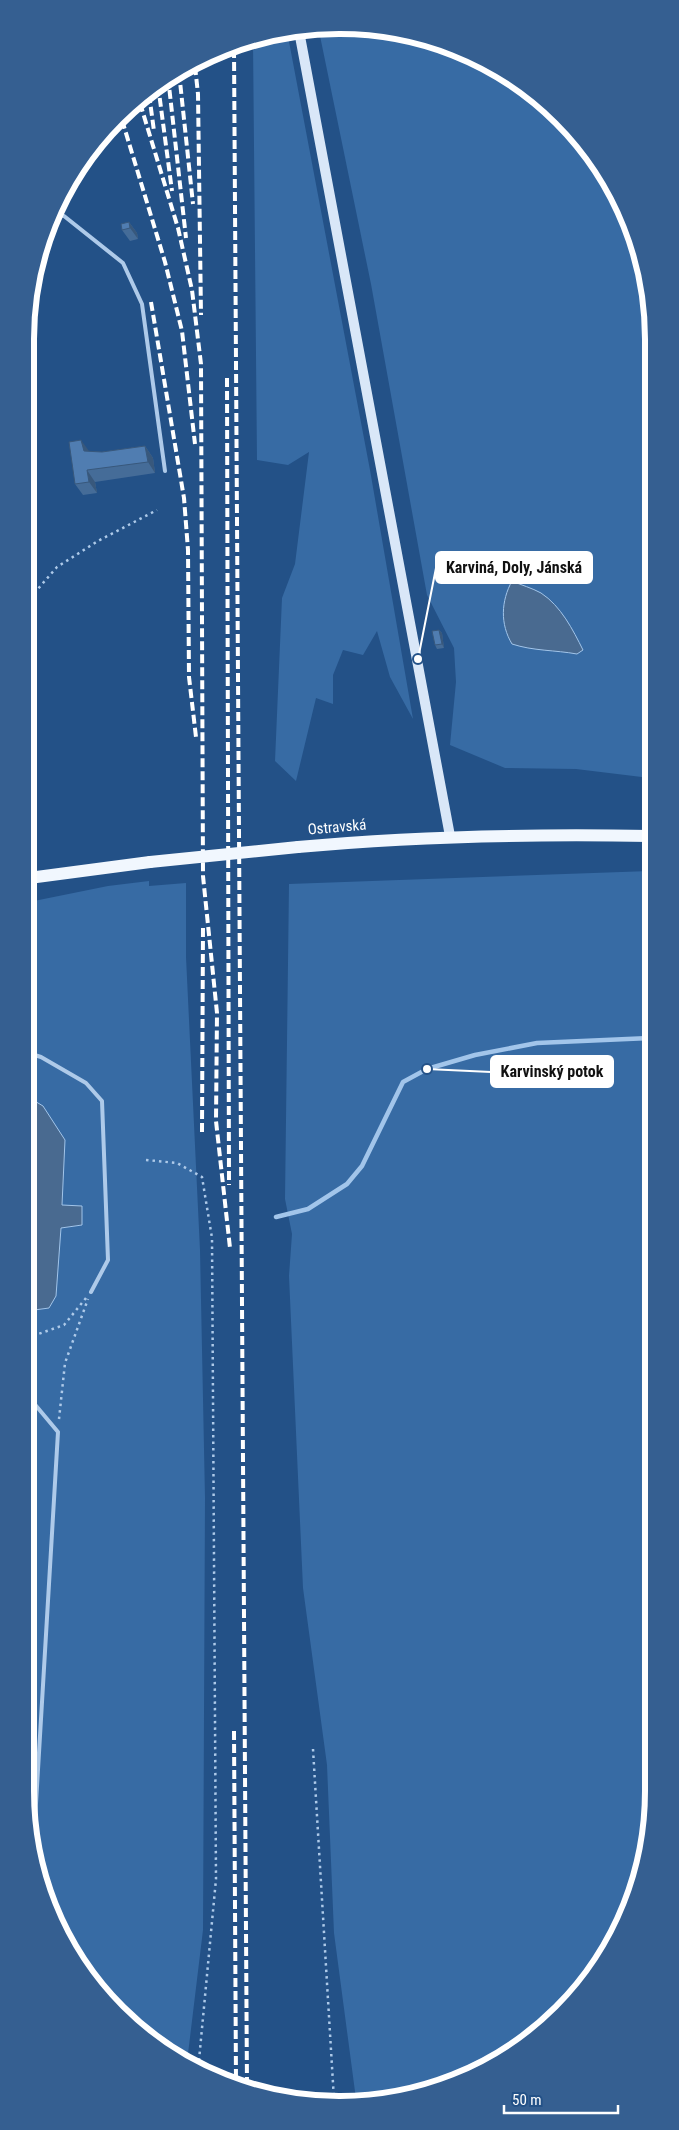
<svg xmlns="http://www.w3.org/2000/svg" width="679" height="2130" font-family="'Roboto Condensed',sans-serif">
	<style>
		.green { fill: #376ba4 }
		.water { fill: #496a90; stroke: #a2c5ea }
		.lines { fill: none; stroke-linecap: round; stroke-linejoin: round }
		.stream { stroke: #a2c5ea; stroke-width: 4.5 }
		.path { stroke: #aecae9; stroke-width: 2.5; stroke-dasharray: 2.5 4; stroke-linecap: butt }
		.lane { stroke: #aecae9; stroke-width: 4 }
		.secondary { stroke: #d9e7f8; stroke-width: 10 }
		.primary { stroke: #f1f7fe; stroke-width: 12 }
		.rail { stroke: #fff; stroke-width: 4; stroke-dasharray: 9 4; stroke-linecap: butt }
		.primary-bridge { stroke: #f1f7fe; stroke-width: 12 }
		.wall { fill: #456c98 }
		.shaded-wall { fill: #38587c }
		.building { fill: #507db1; stroke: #38587c }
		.labels { text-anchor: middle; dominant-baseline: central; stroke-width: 4.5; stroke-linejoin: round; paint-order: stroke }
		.street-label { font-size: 15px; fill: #fff; stroke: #235187 }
		.rim { fill: none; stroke: #fff; stroke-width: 6 }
		.leader { fill: none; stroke: #fff; stroke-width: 2 }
		.callout-dot { fill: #fff; stroke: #235187; stroke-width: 2 }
		.callout { fill: #fff; stroke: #fff; stroke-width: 2 }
		.callout-label { font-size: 16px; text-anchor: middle; font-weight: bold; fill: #111 }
	</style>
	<rect width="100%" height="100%" fill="#235187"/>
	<path class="green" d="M278 31H287L370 470 413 719 390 677 377 631 363 655 343 650 333 675V704L316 698 296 781 275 761 282 598 295 564 309 452 288 465 257 460 253 42Z
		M319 31H401L496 67 576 132 622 201 651 298 650 778 576 769 505 768 450 745 456 682 454 648 427 595 371 284Z
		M650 871 648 1852 601 1965 514 2052 421 2094 356 2099 334 1933 327 1765 303 1588 289 1276 292 1234 285 1199 289 884Z
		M149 881V886L186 883V957L200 1250 205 1498 203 1930 187 2062 103 1998 49 1911 25 1790 27 1311 50 1308 61 1228 82 1225 62 1205 65 1140 28 1097 29 902 108 886Z"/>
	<path class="water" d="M512 581C521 585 532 588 541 593 561 606 573 630 583 650L577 654C555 650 533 651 512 644 500 624 501 601 512 581Z
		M28 1097 43 1106 65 1140 62 1205 82 1206V1225L61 1228 56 1296 49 1308 27 1311Z"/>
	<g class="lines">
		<path class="stream" d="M276 1217 308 1209 347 1184 362 1166 403 1082 427 1069 475 1055 537 1043 650 1038"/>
		<path class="path" d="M30 598 57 567 98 541 157 510
			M146 1160 177 1163 202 1177 212 1238 216 1879 198 2071
			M27 1338 64 1325 86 1298
			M59 1419 65 1363 88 1299
			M313 1749 334 2100"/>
		<path class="lane" d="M57 215 64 216 123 263 142 304 165 471
			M28 1053 41 1057 86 1083 102 1101 108 1260 91 1292
			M27 1395 58 1432 34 1837"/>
		<path class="secondary" d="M299 31 450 836"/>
		<path class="primary" d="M298 847C416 836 533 834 650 836
			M29 878 150 862"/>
		<path class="rail" d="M234 49 247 2087
			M195 66 198 94 201 315
			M179 72 193 204
			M168 77 186 238
			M158 85 172 191
			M149 94 154 131
			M140 103 178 228 192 290 201 364 203 876 217 1013 216 1121 230 1248
			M122 120 165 262 182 331 195 444
			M151 302 184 498 188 550 189 677 196 737
			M227 378 229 1185
			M202 1132 203 926
			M234 1731 236 2083"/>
		<path class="primary-bridge" d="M150 862 298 847"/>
	</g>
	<path class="wall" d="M129 222 137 233 138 239 130 241 122 230Z
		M145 446 153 458 155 473 95 482 97 493 83 495 75 484 89 452H102Z
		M439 630 442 633 444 648 437 649 435 645Z"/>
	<path class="shaded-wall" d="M129 222 137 233 138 239 130 228Z
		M81 440 89 451H84Z
		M145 446 153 458 155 473 148 462Z
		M87 470 95 482 97 493 89 482Z
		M439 630 442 633 444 648 442 644Z"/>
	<path class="building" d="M129 222 130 228 122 230 121 224Z
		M81 440 84 451 102 452 145 446 148 462 87 470 89 482 75 484 69 442Z
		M439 630 442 644 435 645 432 631Z"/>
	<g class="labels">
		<g class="street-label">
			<text transform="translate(337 827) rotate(-5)">Ostravská</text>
		</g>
	</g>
	<path d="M0 0H679V2130H0ZM339 34H340A305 305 0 0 1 645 339V1791A305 305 0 0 1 340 2096H339A305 305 0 0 1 34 1791V339A305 305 0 0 1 339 34Z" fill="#355f91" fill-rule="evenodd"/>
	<path class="rim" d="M339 34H340A305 305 0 0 1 645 339V1791A305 305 0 0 1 340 2096H339A305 305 0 0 1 34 1791V339A305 305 0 0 1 339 34Z"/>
	<path class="leader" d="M418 659L436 568M427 1069L491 1072"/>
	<g class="callout-dot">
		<circle cx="418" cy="659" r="5"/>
		<circle cx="427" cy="1069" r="5"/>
	</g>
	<g class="callout">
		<rect x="436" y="552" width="156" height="31" rx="5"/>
		<rect x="491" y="1056" width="122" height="31" rx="5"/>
	</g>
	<g class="callout-label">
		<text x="514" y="573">Karviná, Doly, Jánská</text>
		<text x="552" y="1077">Karvinský potok</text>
	</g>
	<path d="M504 2105v8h114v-8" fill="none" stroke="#ffffff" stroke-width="2.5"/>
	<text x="512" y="2105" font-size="15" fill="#ffffff" stroke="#235187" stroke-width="4" paint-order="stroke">50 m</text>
</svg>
